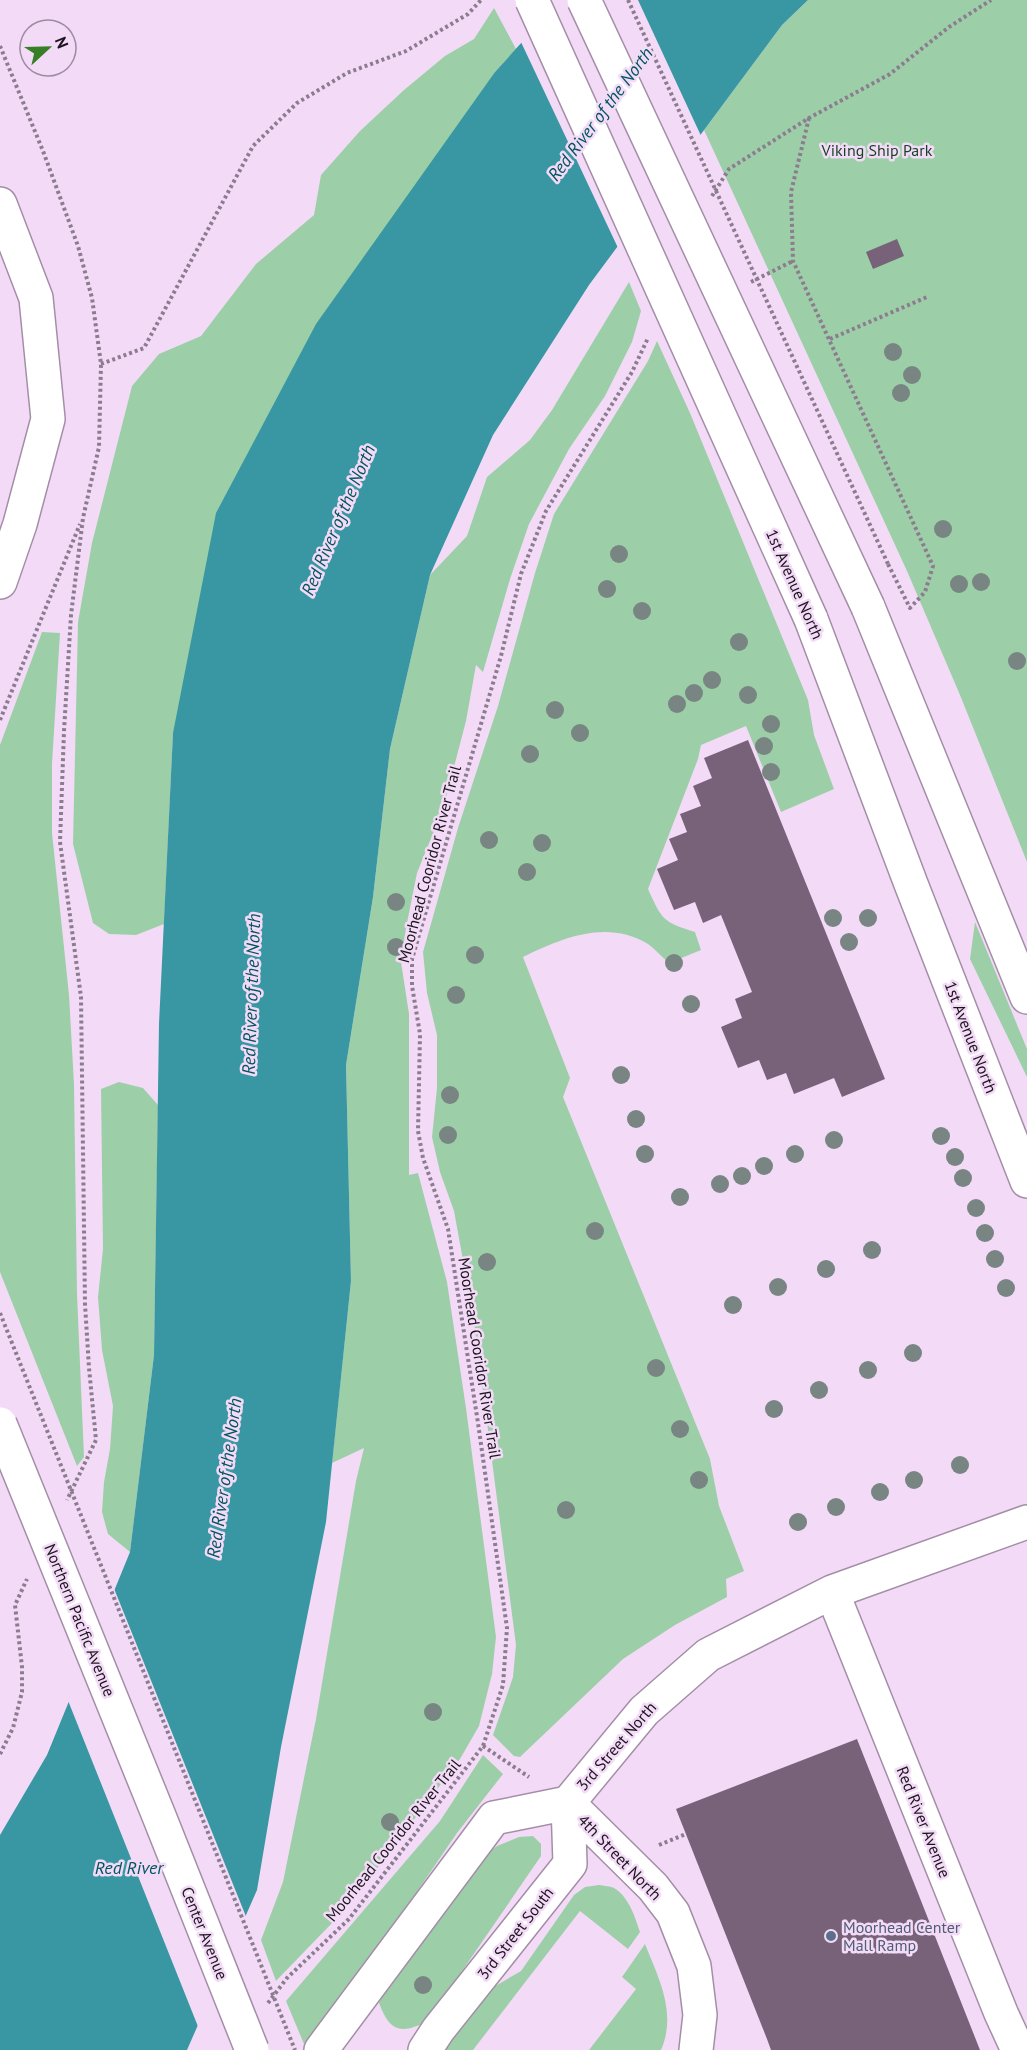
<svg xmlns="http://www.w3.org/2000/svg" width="1027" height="2050" font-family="'PT Sans',sans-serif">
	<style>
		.green { fill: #9ccfa8 }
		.water { fill: #3897a2 }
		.pier { fill: #f3dbf7 }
		.building { fill: #77627a }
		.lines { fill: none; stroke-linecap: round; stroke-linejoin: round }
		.minor-casing { stroke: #a48ea7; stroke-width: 36 }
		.major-casing { stroke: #a48ea7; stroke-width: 36 }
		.path { stroke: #8c7c8f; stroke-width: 4; stroke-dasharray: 3 3; stroke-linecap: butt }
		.minor { stroke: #fff; stroke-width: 33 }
		.major { stroke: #fff; stroke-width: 33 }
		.minor-bridge-casing { stroke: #a48ea7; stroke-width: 36; stroke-linecap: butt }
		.major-bridge-casing { stroke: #a48ea7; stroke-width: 36; stroke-linecap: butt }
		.path-bridge { stroke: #8c7c8f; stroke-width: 4; stroke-dasharray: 3 3; stroke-linecap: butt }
		.minor-bridge { stroke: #fff; stroke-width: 33 }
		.major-bridge { stroke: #fff; stroke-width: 33 }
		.tree { fill: #788582 }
		.service-dot { fill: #5c6f8a; stroke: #f3dbf7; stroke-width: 2 }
		.labels { text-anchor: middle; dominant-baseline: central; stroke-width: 5; stroke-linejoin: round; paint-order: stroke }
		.park-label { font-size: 16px; fill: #133f22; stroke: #f3dbf7 }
		.street-label { font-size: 16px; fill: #1d151e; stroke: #f3dbf7 }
		.service-label { font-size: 16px; fill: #4e5e75; stroke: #f3dbf7; text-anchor: start }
		.water-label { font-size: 18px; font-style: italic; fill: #00555e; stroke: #f3dbf7 }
	</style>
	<rect width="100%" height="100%" fill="#f3dbf7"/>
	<path class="green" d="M808 0H1027V862L960 695 907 571 704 130 782 25Z
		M494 8 516 49 495 72 173 733 164 924 136 935 109 934 93 923 73 844 78 622 92 543 132 386 159 354 201 336 256 264 314 215 321 175 360 131 404 90 445 56 474 39Z
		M629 282 641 311 632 342 605 396 569 449 529 524 510 579 483 672 476 665 466 721 443 809 417 873 406 928 401 962 409 1014V1175L418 1173 447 1282 466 1408 496 1637 492 1674 479 1726 460 1759 375 1871 334 1921 276 1981 261 1940 283 1882 316 1719 356 1481 364 1448 332 1463 351 1281 346 1065 373 897 390 749 430 575 467 536 487 477 530 440 552 410Z
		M657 341 690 413 808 700 814 735 834 789 781 812 746 726 701 745 698 759 648 889C662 920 663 922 695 932L701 950 669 963C662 957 655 949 648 944 607 919 562 938 523 957L570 1078 563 1097 710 1459 719 1506 744 1571 726 1579 727 1597 675 1625 623 1659 520 1757 514 1756 493 1735 513 1677 516 1645 473 1315 454 1211 440 1172 432 1137 437 1088V1035L427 993 423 952 458 828 498 706 535 573 554 514 648 361Z
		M42 632 60 633 52 764V833L69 995 74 1084 77 1294 84 1457 77 1466 0 1272V745Z
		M975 922 1027 1049V1077L970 959Z
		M119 1082 143 1088 158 1105 154 1355 130 1552 108 1534 102 1512 104 1482 110 1449 113 1406 102 1350 98 1297 103 1249 101 1089Z
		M483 1755 503 1774 457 1833 379 1947 304 2044 286 2001 440 1821Z
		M533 1836 541 1844V1856L427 2022C400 2034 390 2032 379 2003L386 1983 476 1861 497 1846 519 1837Z
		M599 1885C604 1886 610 1886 614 1888 629 1897 635 1917 640 1932L628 1949 580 1911 473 2050H444L483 1997 492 1988 521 1971 574 1895 585 1887Z
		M645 1944C659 1979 677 2013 661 2050H589L636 1989 622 1977Z"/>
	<path class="water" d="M560 0H808L782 25 589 285 493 435 430 575 390 749 373 897 346 1065 351 1281 326 1522 281 1747 257 1890 187 2050H0V1835L47 1755 130 1552 154 1355 159 1024 173 733 216 513 316 324 495 72Z"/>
	<path class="pier" d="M556 0H638L702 138 619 250 520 40Z
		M113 1586 247 1919 199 2029 67 1698Z"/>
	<path class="building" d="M897 239 904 256 873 269 866 252Z
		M748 740 885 1079 842 1097 834 1078 794 1094 786 1073 767 1080 759 1060 738 1068 721 1027 742 1018 735 999 752 992 721 915 703 923 695 902 674 910 657 869 678 860 669 839 687 832 680 814 701 806 693 786 712 778 704 758Z
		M857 1739 980 2050H771L767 2039 676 1809Z"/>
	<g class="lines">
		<g class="minor-casing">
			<path id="minor" d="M0 204 36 298 48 419 20 524 0 582
				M832 1592 1001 2013 1018 2050
				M568 1803 653 1887 673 1913 694 1966 700 2015 696 2050
				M321 2050 494 1818 568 1803 644 1711 708 1655 832 1592 1027 1522
				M425 2050 438 2030 570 1864 568 1803"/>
		</g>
		<g class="major-casing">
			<path id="major" d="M868 607 1027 997
				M811 619 911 884 1027 1181"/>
		</g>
		<path class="path" d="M0 46 43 151 78 246 92 298 101 364 99 447 83 518 71 615 64 731 60 842 81 997 85 1304 89 1368 96 1440 67 1500
			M809 118 791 192 793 261 933 566 925 592 910 608 888 564
			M712 196 729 169 809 118 890 74 949 27 991 0
			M751 282 793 261
			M830 339 927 297
			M101 364 144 348 253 146 297 103 347 73 406 51 468 14 481 0
			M0 720 80 524
			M483 1746 529 1777
			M0 1754 13 1728 22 1692V1667L15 1605 27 1579
			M659 1845 686 1834
			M268 2003 287 1978 349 1919 483 1746 503 1685 507 1628 478 1423 448 1229 423 1158 418 1131 420 1034 412 986V959L501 656 521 574 546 511 632 372 648 338"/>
		<use href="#minor" class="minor"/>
		<use href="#major" class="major"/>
		<g class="minor-bridge-casing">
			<path id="minor-bridge" d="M0 1424 159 1816 252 2050"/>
		</g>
		<g class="major-bridge-casing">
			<path id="major-bridge" d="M532 0 811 619
				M584 0 868 607"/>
		</g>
		<path class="path-bridge" d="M628 0 888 564
			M0 1313 295 2050"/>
		<use href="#minor-bridge" class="minor-bridge"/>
		<use href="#major-bridge" class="major-bridge"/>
	</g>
	<g class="tree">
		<circle cx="893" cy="352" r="9"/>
		<circle cx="912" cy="375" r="9"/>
		<circle cx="901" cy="393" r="9"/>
		<circle cx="943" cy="529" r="9"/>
		<circle cx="619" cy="554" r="9"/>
		<circle cx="981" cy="582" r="9"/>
		<circle cx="959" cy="584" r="9"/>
		<circle cx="607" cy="589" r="9"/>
		<circle cx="642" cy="611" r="9"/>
		<circle cx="739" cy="642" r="9"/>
		<circle cx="1017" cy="661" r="9"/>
		<circle cx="712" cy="680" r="9"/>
		<circle cx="694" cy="693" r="9"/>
		<circle cx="748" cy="695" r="9"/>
		<circle cx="677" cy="704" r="9"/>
		<circle cx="555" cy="710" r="9"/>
		<circle cx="771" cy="724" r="9"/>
		<circle cx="580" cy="733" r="9"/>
		<circle cx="764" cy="746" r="9"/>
		<circle cx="530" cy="754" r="9"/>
		<circle cx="771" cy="772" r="9"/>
		<circle cx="489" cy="840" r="9"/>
		<circle cx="542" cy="843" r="9"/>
		<circle cx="527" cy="872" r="9"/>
		<circle cx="396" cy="902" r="9"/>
		<circle cx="833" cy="918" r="9"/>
		<circle cx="868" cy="918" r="9"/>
		<circle cx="849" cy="942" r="9"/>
		<circle cx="396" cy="947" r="9"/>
		<circle cx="475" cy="955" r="9"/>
		<circle cx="674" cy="963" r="9"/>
		<circle cx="456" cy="995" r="9"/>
		<circle cx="691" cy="1004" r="9"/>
		<circle cx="621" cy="1075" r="9"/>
		<circle cx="450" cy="1095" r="9"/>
		<circle cx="636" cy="1119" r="9"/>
		<circle cx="448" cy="1135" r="9"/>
		<circle cx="941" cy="1136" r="9"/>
		<circle cx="834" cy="1140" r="9"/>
		<circle cx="645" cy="1154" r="9"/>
		<circle cx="795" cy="1154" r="9"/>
		<circle cx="955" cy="1157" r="9"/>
		<circle cx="764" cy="1166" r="9"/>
		<circle cx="742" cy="1176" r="9"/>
		<circle cx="963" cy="1178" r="9"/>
		<circle cx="720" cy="1184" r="9"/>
		<circle cx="680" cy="1197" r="9"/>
		<circle cx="976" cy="1208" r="9"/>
		<circle cx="595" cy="1231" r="9"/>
		<circle cx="985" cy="1233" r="9"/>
		<circle cx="872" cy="1250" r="9"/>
		<circle cx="995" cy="1259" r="9"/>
		<circle cx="487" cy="1262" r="9"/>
		<circle cx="826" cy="1269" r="9"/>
		<circle cx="778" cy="1287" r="9"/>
		<circle cx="1006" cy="1288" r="9"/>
		<circle cx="733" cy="1305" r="9"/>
		<circle cx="913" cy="1353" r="9"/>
		<circle cx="656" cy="1368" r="9"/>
		<circle cx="868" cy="1370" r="9"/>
		<circle cx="819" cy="1390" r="9"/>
		<circle cx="774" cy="1409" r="9"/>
		<circle cx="680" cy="1429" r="9"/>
		<circle cx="960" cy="1465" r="9"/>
		<circle cx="699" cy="1480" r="9"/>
		<circle cx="914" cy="1480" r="9"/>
		<circle cx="880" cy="1492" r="9"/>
		<circle cx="836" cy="1507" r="9"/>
		<circle cx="566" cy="1510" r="9"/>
		<circle cx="798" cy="1522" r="9"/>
		<circle cx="433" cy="1712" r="9"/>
		<circle cx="390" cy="1822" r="9"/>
		<circle cx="423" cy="1985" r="9"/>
	</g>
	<circle class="service-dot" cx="831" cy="1936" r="6"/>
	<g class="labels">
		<g class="park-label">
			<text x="877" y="150">Viking Ship Park</text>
		</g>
		<g class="street-label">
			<text transform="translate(795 584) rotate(66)">1st Avenue North</text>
			<text transform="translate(429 864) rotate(-75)">Moorhead Cooridor River Trail</text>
			<text transform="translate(971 1037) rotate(69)">1st Avenue North</text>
			<text transform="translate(480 1358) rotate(81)">Moorhead Cooridor River Trail</text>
			<text transform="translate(80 1620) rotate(68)">Northern Pacific Avenue</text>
			<text transform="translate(616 1746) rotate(-49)">3rd Street North</text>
			<text transform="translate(924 1822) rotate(68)">Red River Avenue</text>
			<text transform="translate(393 1840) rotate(-51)">Moorhead Cooridor River Trail</text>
			<text transform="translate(620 1857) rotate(46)">4th Street North</text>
			<text transform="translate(205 1933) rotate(68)">Center Avenue</text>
			<text transform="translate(515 1933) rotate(-52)">3rd Street South</text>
		</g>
		<g class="service-label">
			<text x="843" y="1927">Moorhead Center<tspan x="843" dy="18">Mall Ramp</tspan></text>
		</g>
		<g class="water-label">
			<text transform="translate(600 114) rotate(-53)">Red River of the North</text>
			<text transform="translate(338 520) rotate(-67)">Red River of the North</text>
			<text transform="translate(251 994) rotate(-88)">Red River of the North</text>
			<text transform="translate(224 1478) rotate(-82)">Red River of the North</text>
			<text x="129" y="1867">Red River</text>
		</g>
	</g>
	<g transform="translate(48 48) rotate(68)"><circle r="28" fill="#f3dbf7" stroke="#9d8ca0" stroke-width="1.5"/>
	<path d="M0-4.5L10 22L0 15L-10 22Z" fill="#367f26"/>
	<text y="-9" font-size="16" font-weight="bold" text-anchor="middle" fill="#1d151e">N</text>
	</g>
</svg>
